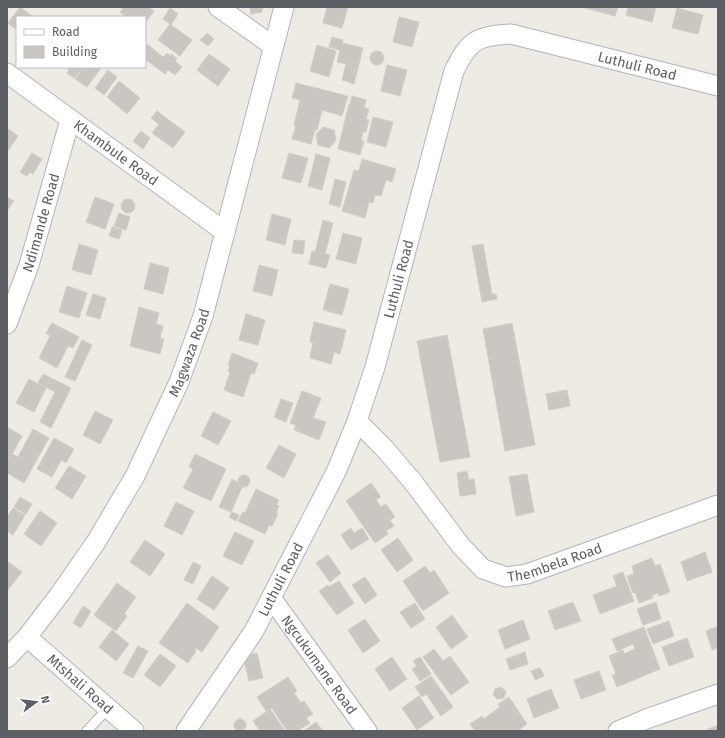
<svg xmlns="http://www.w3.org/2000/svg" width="725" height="738" font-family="'Fira Sans',sans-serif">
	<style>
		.building { fill: #cac6c1; stroke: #d3cdc2 }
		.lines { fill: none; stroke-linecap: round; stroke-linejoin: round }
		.service-casing { stroke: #b1b5b9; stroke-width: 11 }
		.minor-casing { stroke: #b1b5b9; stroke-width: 21 }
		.service { stroke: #fff; stroke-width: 9 }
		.minor { stroke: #fff; stroke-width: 19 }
		.labels { text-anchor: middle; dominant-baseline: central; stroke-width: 3.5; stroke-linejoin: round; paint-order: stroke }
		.street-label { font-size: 14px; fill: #5c6064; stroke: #fff }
	</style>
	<rect width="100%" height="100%" fill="#eeebe4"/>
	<path class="building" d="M20 7 33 17H17V30L8 23Z
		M124 7H148L154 11 145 23V17H126L120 12Z
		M250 7H263V9H262V12L251 14Z
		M327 7H348L342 28 323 23Z
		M581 7H618L615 16Z
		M628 7H656L652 22 626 15Z
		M170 8 178 14 171 25 192 40 180 56 158 40 170 24 163 19Z
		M677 8 703 15 698 34 672 28Z
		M399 17 419 22 412 47 393 42Z
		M207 33 214 39 208 46 200 40Z
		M332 37 343 40 342 43 363 48 354 84 342 80 346 64 337 62 340 50 329 47Z
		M147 44 163 57 167 53 171 56 172 54 177 59 175 61 182 67 175 75 168 70 165 74 145 59V46Z
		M317 45 336 51 329 77 310 71Z
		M370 58a7 7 0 1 1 14 0a7 7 0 1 1-14 0Z
		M209 54 230 69 218 86 197 70Z
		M387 65 407 70 400 96 381 91Z
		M65 67H83L74 78 67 73 69 70Z
		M84 67H99L101 68 87 87 75 79Z
		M108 70 117 77 104 95 95 88Z
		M119 81 140 98 127 114 107 97Z
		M296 83 348 96 342 116 322 110 317 130H315L311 144 292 139 296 125H294L300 100 292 98Z
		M352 96 366 100 364 108 369 109 366 119 369 120 366 132H363L361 140 364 141 360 155 338 149 349 104H350Z
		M157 111 185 132 173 148 152 133 159 124 151 118Z
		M373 117 393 122 386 147 367 142Z
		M323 127 334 130 336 140 329 148 318 145 316 134Z
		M7 128 18 136 7 152Z
		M141 131 150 138 143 149 133 141Z
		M32 153 42 159 33 174 30 172 27 176 20 172Z
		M289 153 308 158 301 183 282 178Z
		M316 154 330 158 322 190 308 186Z
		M362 159 396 169 392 182 386 180 381 196 375 195 373 203 369 202 365 218 342 211 354 170 359 171Z
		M335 179 346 182 340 207 329 204Z
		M7 197 14 201 7 211Z
		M95 197 114 204 105 229 86 222Z
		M121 206a7 7 0 1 1 14 0a7 7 0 1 1-14 0Z
		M119 213 130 217 126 230 114 226Z
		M272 214 291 219 285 245 266 240Z
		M323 220 333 223 325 254 330 255 326 268 309 264 312 251 315 252Z
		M112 227 122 230 119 239 109 236Z
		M343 233 362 238 356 264 336 259Z
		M294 240 305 241 303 254 292 253Z
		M79 244 98 250 91 275 72 270Z
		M483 244 492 294H496L497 299 482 302 472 246Z
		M150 263 169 268 163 294 144 289Z
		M259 265 278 270 272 296 253 291Z
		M330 284 349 289 342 315 323 310Z
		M67 286 87 293 79 318 59 312Z
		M93 294 106 298 100 319 86 315Z
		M139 307 159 313 156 324 163 326 160 338 164 339 160 354 130 346Z
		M246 314 265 320 258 345 239 340Z
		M314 322 346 330 340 354 334 352 331 364 310 358 313 343 310 342Z
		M52 323 79 337 73 348 68 346 57 368 39 358 50 336 46 333Z
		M512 323 535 445 505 451 483 329Z
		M447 335 470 457 440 462 417 341Z
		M82 340 92 345 75 381 65 377Z
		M232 353 258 363 254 374 251 373 243 397 224 390 230 372 228 371 230 366 228 365Z
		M43 374 71 388 51 428 40 422 55 392 38 383Z
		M29 379 46 388 34 412 16 403Z
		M567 390 570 406 549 410 546 394Z
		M302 391 321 398 313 418 326 422 319 440 294 430 296 425 290 423Z
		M281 399 293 403 286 422 274 417Z
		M95 411 113 420 100 444 83 435Z
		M213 412 231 421 218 445 201 436Z
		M7 427 22 436 9 460 7 459Z
		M33 429 49 438 24 483 7 473V461L11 453 18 457Z
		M54 438 74 449 66 463 61 460 52 477 37 469Z
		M279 445 296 454 284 478 266 468Z
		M195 454 226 469 211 501 183 488 193 469 189 467Z
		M69 466 86 476 72 499 55 488Z
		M467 471 469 480 474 479 476 494 460 496 457 473Z
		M527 474 534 512 516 516 509 477Z
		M238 481a6 6 0 1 1 12 0a6 6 0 1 1-12 0Z
		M232 479 243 485 231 512 219 507Z
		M371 483 381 497 376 500 381 507 386 504 395 517 390 520 394 526 386 531 388 534 375 543 346 501Z
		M256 489 279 500 276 505 279 506 276 513 278 514 272 526 269 525 265 534 238 521 243 512 245 513Z
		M20 497 32 504 26 514 14 507Z
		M176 502 194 511 182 535 164 526Z
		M13 508 25 515 13 535 7 531V517Z
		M40 511 57 523 41 546 24 534Z
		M232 512 239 515 236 521 229 517Z
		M351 528 354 533 362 528 369 539 351 550 341 535Z
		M235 532 254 541 242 565 223 556Z
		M398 538 413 560 397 572 381 550Z
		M145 540 165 554 150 576 130 562Z
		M705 552 712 572 687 581 681 562Z
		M328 555 341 573 330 582 316 563Z
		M652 558 655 566 660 564 670 592 659 596 658 593 652 595 653 598 639 603 635 592 633 593 627 576 634 574 632 566Z
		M7 561 22 572 7 591Z
		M193 562 201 566 193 584 184 580Z
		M425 566 430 573 434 570 449 593 423 611 403 581Z
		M623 572 634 601 600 614 593 595 617 586 613 576Z
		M212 576 229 588 214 610 197 599Z
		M365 577 377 595 365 604 352 585Z
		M339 581 354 603 337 615 319 591 328 585 329 587Z
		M117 583 136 597 124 614 127 616 116 631 94 615Z
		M573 602 581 621 555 630 548 611Z
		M656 602 661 619 643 625 637 609Z
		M187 603 219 627 202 652 196 648 195 650 196 651 188 663 159 643Z
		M415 603 425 619 411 628 400 612Z
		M83 606 91 611 81 628 73 623Z
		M452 615 468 637 451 649 436 627Z
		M365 619 380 641 363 653 348 630Z
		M523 620 530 639 505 649 498 630Z
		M669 621 674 636 653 644 647 629Z
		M718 626V648L712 650 706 631Z
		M644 627 660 669 617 687 612 675 616 674 609 656 623 650 624 654 635 649 633 644 617 651 612 639Z
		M112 630 129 644 116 661 99 647Z
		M687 638 694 657 669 666 662 647Z
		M138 646 148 651 133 678 123 673Z
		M434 649 443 661 450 656 469 682 451 695 423 657Z
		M525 652 528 664 510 670 506 659Z
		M257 653 263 678 249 681 243 656Z
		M160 654 176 666 160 687 144 675Z
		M392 657 407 679 390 691 375 669Z
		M420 657 431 674 420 681 412 669 417 666 413 661Z
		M540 668 544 676 535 680 531 671Z
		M599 671 606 690 581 699 574 680Z
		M431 676 453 707 441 716 426 694 422 697 415 687Z
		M288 677 297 691 294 693 301 703 304 701 313 714 306 718 310 723 297 731H287L272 708 266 711 257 697Z
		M501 687 506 691 504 698 497 699 493 695 495 689Z
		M551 689 559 708 534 718 527 699Z
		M419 696 434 718 417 730 402 708Z
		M509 697 527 724 520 729 522 731H475L470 724 482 716 484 719 500 707 498 704Z
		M270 709 285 731H260L253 721Z
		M234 725a6 6 0 1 1 12 0a6 6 0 1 1-12 0Z
		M316 722 323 731H304Z
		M718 725V731H707L706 730Z"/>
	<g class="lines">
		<g class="service-casing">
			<path id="service" d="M87 731 108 708"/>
		</g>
		<g class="minor-casing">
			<g id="minor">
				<path d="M218 7 273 46"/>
				<path id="s1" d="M7 73 225 232"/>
				<path id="s2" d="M7 324 29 265 70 120"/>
				<path id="s3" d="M357 421 384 448 413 482 461 546 483 569 506 577 527 574 718 505"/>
				<path id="s4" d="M272 599 367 731"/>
				<path id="s5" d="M27 637 134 731"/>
				<path id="s6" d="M7 658 27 637 60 594 96 542 135 476 179 382 203 316 284 7"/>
				<path id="s7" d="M186 731 254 631 336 472 357 421 375 367 454 71C469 40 477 36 511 34L718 86"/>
				<path d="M618 731 649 718 718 694"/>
			</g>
		</g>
		<use href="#service" class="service"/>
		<use href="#minor" class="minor"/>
	</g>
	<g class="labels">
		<g class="street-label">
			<text stroke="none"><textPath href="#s7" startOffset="922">Luthuli Road</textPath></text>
			<text stroke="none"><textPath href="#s1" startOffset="135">Khambule Road</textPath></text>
			<text stroke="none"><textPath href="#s2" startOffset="107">Ndimande Road</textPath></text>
			<text stroke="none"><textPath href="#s7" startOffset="503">Luthuli Road</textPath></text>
			<text stroke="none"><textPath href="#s6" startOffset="358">Magwaza Road</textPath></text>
			<text stroke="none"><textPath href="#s3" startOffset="270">Thembela Road</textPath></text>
			<text stroke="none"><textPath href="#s7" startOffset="179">Luthuli Road</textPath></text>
			<text stroke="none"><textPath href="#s4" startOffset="81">Ngcukumane Road</textPath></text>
			<text stroke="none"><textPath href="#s5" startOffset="71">Mtshali Road</textPath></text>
		</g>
	</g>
	<rect width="725" height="738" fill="none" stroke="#5c6064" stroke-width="16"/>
	<rect x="16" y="16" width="130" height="52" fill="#ffffff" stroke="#bebfc1"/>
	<rect x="24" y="29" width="20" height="6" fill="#ffffff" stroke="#bebfc1"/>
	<text x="52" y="36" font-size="12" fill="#5c6064">Road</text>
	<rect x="24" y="46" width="20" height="12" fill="#cac6c1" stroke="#bebfc1"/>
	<text x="52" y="56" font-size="12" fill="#5c6064">Building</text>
	<g transform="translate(36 702) rotate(75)" stroke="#ffffff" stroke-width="3" paint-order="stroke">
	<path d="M0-3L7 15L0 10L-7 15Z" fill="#5c6064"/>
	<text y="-6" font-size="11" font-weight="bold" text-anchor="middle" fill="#5c6064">N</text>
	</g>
</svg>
